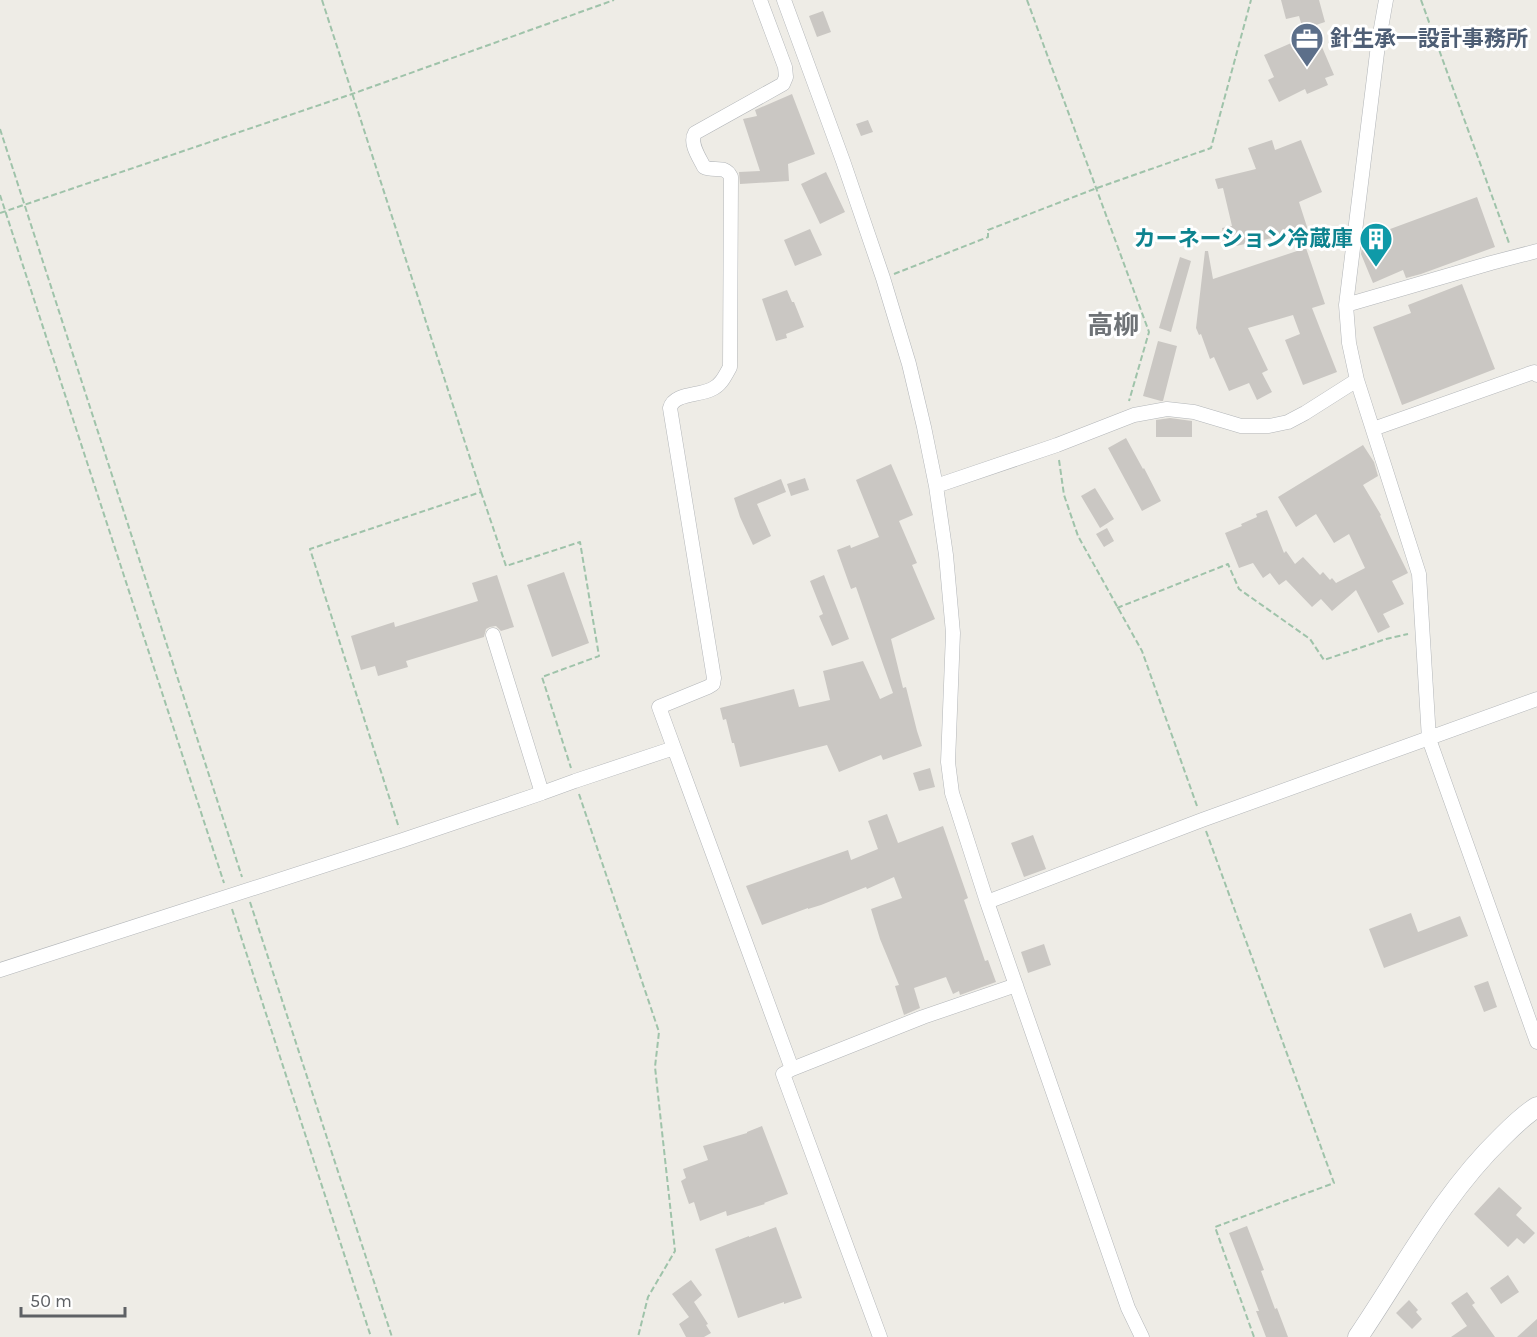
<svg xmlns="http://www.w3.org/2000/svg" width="1537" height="1337" font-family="Karla,'Noto Sans JP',sans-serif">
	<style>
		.building { fill: #cac7c3 }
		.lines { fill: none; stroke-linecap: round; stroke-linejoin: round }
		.street-casing { stroke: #b3b6b9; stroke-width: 15 }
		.secondary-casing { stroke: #b2b5b9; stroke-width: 21 }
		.path { stroke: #9fc3aa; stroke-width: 2; stroke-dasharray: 6 3; stroke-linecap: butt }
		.street { stroke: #fff; stroke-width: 14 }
		.secondary { stroke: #fff; stroke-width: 20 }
		.labels { text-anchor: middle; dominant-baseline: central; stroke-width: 6; stroke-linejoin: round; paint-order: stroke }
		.service-label { font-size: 22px; font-weight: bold; fill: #4e5e75; stroke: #fff; text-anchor: start }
		.culture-label { font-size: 22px; font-weight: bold; fill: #0d838f; stroke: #fff; text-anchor: end }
		.quarter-label { font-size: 26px; font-weight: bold; fill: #6f7377; stroke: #fff }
	</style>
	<rect width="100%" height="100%" fill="#eeece6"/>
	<path class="building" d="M1281 0H1319L1325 22 1313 26 1334 75 1325 78 1328 85 1307 94 1305 89 1279 102 1268 80 1274 77 1264 55 1305 37 1299 16 1286 19Z
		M823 11 831 32 817 37 809 16Z
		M792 94 815 154 788 164 789 181 740 184 739 172 760 171 743 119 757 116 755 110Z
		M868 120 873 132 861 136 856 124Z
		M1272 140 1275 150 1301 140 1322 192 1299 202 1308 230 1236 246 1235 240 1225 242 1222 228 1232 226 1223 188 1218 189 1215 179 1256 169 1248 148Z
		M826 172 845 212 820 224 801 184Z
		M1477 197 1495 247 1421 274 1406 278 1403 270 1373 283 1361 254 1363 239Z
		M810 229 822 255 795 266 784 240Z
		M1306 248 1325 304 1312 308 1337 372 1303 385 1285 340 1300 334 1293 315 1248 328 1268 370 1262 373 1272 392 1257 400 1249 383 1229 391 1214 357 1210 359 1201 334 1199 335 1196 328 1205 251H1208L1213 279Z
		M1180 257 1191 261 1171 332 1159 328Z
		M1462 284 1495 369 1402 405 1373 327 1411 313 1408 305Z
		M787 290 792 302H794L804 327 786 334 787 338 776 341 762 299Z
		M1158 341 1177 346 1163 401H1161L1143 396Z
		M1170 418 1192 421V437H1156V420Z
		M1126 438 1143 469 1144 468 1161 501 1142 511 1108 448Z
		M1363 445 1374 462 1378 476 1363 485 1381 515 1380 516 1408 573 1392 581 1404 604 1383 614 1390 627 1378 633 1356 590 1332 611 1321 599 1312 607 1286 580 1279 585 1270 573 1263 578 1253 563 1239 568 1225 533 1242 526 1241 524 1257 517 1256 514 1267 510 1284 553 1286 551 1295 564 1303 557 1320 575 1323 572 1330 580 1332 578 1336 583 1365 568 1349 534 1334 543 1316 514 1296 527 1278 497Z
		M891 464 913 515 899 521 917 563 912 565 935 619 891 639 903 688 906 687 917 731 922 746 883 760 881 755 839 772 827 745 740 767 734 743H732L726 719 723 720 720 708 794 689 799 707 830 700 823 671 863 661 880 699 893 693 856 587 851 589 837 550 850 545 851 548 879 537 856 480Z
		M805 478 809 490 791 496 787 484Z
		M781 479 786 492 757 504 771 536 753 545 740 517 734 498Z
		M1095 488 1114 519 1100 528 1081 496Z
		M1107 528 1114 541 1104 547 1096 534Z
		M564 572 589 643 552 657 527 585Z
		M497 575 514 627 501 631 496 626 490 627 486 629 484 637 406 661 408 667 378 676 375 666 361 670 351 636 394 622 395 627 478 601 472 583Z
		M824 575 849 639 832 646 819 616 823 614 810 581Z
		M930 768 935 787 919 791 913 773Z
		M887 814 898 843 943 826 968 898 964 900 985 961 988 960 996 982 960 995 959 991 953 994 946 977 914 988 920 1008 904 1015 895 986 899 985 880 939 871 909 902 898 894 877 867 889 866 887 821 905 808 909V908L762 925 746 886 848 850 851 860 878 849 868 821Z
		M1033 835 1046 869 1024 877 1011 843Z
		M1411 913 1418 932 1460 916 1468 936 1384 968 1369 929Z
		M1044 944 1051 965 1028 973 1021 952Z
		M1488 981 1497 1007 1484 1012 1474 986Z
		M762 1126 788 1194 764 1203 765 1204 727 1216 726 1211 700 1221 694 1202 689 1204 681 1181 686 1178 683 1169 708 1160 703 1146 747 1133V1132Z
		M1499 1187 1522 1208 1516 1215 1535 1233 1524 1244 1517 1238 1508 1247 1474 1214Z
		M1247 1226 1264 1270 1261 1271 1275 1309 1277 1308 1288 1337H1266L1256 1311H1259L1229 1233Z
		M776 1227 802 1298 784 1304V1302L738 1318 715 1249 749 1236V1237Z
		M1508 1275 1519 1292 1501 1304 1490 1288Z
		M691 1280 702 1295 694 1302 708 1324 706 1325 711 1333 704 1337H686L679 1324 689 1317 672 1294Z
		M1467 1292 1475 1303 1472 1305 1495 1337H1451L1467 1326 1451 1303Z
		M1409 1300 1418 1310 1416 1312 1422 1319 1412 1329 1396 1313Z
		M1537 1319V1337H1517Z"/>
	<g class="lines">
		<g class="street-casing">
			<path id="street" d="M784 0 843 161 883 278 909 364 924 427 936 486 946 555 953 633 948 762 952 793 987 902 1128 1308 1142 1337
				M1386 0 1378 45 1346 305 1491 263 1537 251
				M1357 380 1419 574 1429 739 1537 1042
				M1373 429 1534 372 1537 375
				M936 486 1057 445 1134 415 1167 409 1194 412 1241 426H1269L1288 422 1305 413 1357 380 1349 343 1346 305
				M674 748 792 1069 783 1074 880 1337
				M542 793 575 781 674 748 659 707 708 687 713 684 714 678 670 408C674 393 699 396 712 389 721 385 725 376 730 367L731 177C725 164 714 172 704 167 699 157 689 143 695 133L783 84 786 77 785 67 760 0
				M987 902 1202 820 1537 699
				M0 970 403 840 542 793 493 635
				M792 1069 923 1017 1016 985"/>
		</g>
		<g class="secondary-casing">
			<path id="secondary" d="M1358 1337C1404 1269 1443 1194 1502 1137 1513 1126 1524 1115 1537 1107"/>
		</g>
		<path class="path" d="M322 0 481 492 310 549 399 828
			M1027 0 1149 332 1129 401
			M1421 0 1509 243
			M0 129 242 877
			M0 195 224 883
			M0 213 352 94 614 0
			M894 274 988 237V230L1097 188 1211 148 1251 0
			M1059 460 1064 495 1078 536 1142 651 1197 806
			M481 492 506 566 580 542 599 656 542 677 571 768
			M1117 608 1228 564 1239 589 1310 639 1324 660 1386 639 1408 634
			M579 794 659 1032 655 1067 675 1251 648 1297 638 1337
			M1206 831 1334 1183 1215 1227 1254 1337
			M250 902 392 1337
			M232 909 371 1337"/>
		<use href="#street" class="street"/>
		<use href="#secondary" class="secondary"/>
	</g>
	<defs>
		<g id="office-pin" transform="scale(1.725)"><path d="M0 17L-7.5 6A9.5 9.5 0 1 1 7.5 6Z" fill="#5c6f8a" stroke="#fff"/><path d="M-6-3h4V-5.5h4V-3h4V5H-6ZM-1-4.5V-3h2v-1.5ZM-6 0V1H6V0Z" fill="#fff"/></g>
		<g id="building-pin" transform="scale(1.725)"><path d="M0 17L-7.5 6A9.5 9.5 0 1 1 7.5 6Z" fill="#0f9aa8" stroke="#fff"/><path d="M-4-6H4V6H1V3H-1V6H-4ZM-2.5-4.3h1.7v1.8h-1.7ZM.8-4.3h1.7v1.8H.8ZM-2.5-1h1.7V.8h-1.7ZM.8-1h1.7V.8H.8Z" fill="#fff"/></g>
	</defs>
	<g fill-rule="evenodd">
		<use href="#office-pin" x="1307" y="39"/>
		<use href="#building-pin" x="1376" y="239"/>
	</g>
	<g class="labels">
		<g class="service-label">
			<text x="1330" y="39">針生承一設計事務所</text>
		</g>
		<g class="culture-label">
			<text x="1353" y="239">カーネーション冷蔵庫</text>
		</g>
		<g class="quarter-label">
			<text x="1113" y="325">高柳</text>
		</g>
	</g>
	<path d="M21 1307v9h104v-9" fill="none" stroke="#5e6165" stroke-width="3"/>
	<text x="30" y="1307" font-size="18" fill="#5e6165" stroke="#ffffff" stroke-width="4.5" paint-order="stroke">50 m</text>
</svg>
